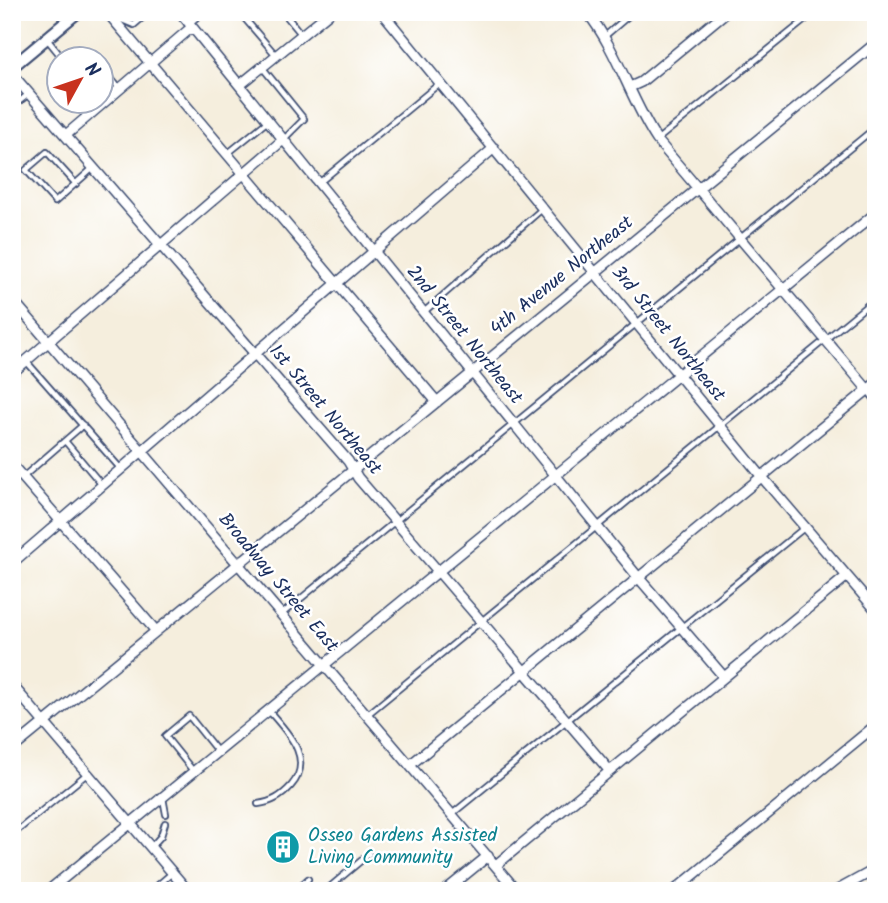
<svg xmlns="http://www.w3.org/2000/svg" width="888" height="903" font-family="Kalam,sans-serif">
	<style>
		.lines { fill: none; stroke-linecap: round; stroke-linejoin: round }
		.service-casing { stroke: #3c4c71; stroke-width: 8 }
		.minor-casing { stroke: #3c4c71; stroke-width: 12 }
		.tertiary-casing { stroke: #3c4c71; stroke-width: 14 }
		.service { stroke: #fff; stroke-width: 4.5 }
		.minor { stroke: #fff; stroke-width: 9 }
		.tertiary { stroke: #fff; stroke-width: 10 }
		.labels { text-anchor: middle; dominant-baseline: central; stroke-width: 5; stroke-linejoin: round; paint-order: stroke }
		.street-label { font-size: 19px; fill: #1b2f5e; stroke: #fff }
		.culture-label { font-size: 19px; fill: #0d838f; stroke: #fff; text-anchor: start }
	</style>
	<rect width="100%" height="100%" fill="#fff"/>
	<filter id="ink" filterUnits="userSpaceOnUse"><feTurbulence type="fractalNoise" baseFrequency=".0143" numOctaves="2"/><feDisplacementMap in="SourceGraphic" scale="14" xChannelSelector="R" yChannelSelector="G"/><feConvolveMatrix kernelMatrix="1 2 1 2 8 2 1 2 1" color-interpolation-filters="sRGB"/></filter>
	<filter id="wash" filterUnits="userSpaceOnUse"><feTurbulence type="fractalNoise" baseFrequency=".00686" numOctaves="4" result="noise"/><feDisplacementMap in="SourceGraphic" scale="28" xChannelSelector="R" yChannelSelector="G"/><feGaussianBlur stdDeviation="1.57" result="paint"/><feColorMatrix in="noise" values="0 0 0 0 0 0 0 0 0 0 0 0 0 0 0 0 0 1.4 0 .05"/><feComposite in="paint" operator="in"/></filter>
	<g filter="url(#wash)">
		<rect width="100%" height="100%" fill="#f5eedd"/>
	</g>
	<g filter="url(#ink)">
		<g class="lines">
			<g class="service-casing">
				<path id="service" d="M120 12 122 20 134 25 149 12
					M239 12 275 54
					M283 12 302 35
					M190 23 203 12
					M605 36 633 12
					M47 39 64 60
					M262 67 304 119 284 139
					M102 68 119 88
					M59 85 60 86
					M73 102 87 116
					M12 107 30 93
					M658 139 815 12
					M227 154 269 120
					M320 182 440 83
					M76 184 47 152 26 170 55 202 93 168
					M12 203 14 205
					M425 311 542 209
					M26 361 120 468
					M868 391 876 401
					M65 441 102 485
					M23 477 83 425
					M282 614 876 127
					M368 714 876 298
					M194 772 165 736 189 716 217 751
					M163 798 166 814
					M258 804C272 802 281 797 291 786 315 759 287 732 269 711
					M452 814 804 528
					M12 835 88 773
					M152 846 161 836 165 823
					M151 891 172 873
					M295 891 308 879
					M325 891 369 854"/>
			</g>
			<g class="minor-casing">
				<path id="minor" d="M107 12 437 402
					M180 12 638 577 724 677
					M382 12 762 477 876 610
					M587 12C618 51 630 99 657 140L868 390
					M12 74 348 461 358 478 609 770
					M240 85 330 12
					M630 87 641 82 726 12
					M66 135 192 27
					M12 299 517 891
					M12 373 284 139
					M12 465 156 631
					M12 563 494 148
					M12 685 188 891
					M12 749 876 43
					M410 765 876 383
					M496 865 847 576
					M48 891 876 213
					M445 891 488 856
					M674 891 876 725
					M836 891 876 869"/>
			</g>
			<g class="tertiary-casing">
				<path id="tertiary" d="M12 67 78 12"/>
			</g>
			<use href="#service" class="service"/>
			<use href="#minor" class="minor"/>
			<use href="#tertiary" class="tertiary"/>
		</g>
	</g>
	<defs>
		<g id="building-disc" transform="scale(1.75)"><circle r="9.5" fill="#0f9aa8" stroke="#fff"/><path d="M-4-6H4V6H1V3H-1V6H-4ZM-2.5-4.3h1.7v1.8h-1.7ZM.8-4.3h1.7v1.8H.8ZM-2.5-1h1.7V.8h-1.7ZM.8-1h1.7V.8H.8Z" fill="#fff"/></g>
	</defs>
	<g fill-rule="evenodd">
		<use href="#building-disc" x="283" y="847"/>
	</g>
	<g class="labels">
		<g class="street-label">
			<text transform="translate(562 276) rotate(-39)">4th Avenue Northeast</text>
			<text transform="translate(668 334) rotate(51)">3rd Street Northeast</text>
			<text transform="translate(464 335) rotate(51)">2nd Street Northeast</text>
			<text transform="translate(325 410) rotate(50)">1st Street Northeast</text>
			<text transform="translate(278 583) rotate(50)">Broadway Street East</text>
		</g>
		<g class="culture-label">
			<text x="308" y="836">Osseo Gardens Assisted<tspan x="308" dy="22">Living Community</tspan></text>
		</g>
	</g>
	<rect width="888" height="903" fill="none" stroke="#fff" stroke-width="42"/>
	<g transform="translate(80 80) rotate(50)"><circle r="33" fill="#ffffff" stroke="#a4acbf" stroke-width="2"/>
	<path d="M0-5L12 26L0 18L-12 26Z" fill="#c8321e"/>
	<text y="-10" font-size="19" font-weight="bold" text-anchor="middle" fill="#1b2f5e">N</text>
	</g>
</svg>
